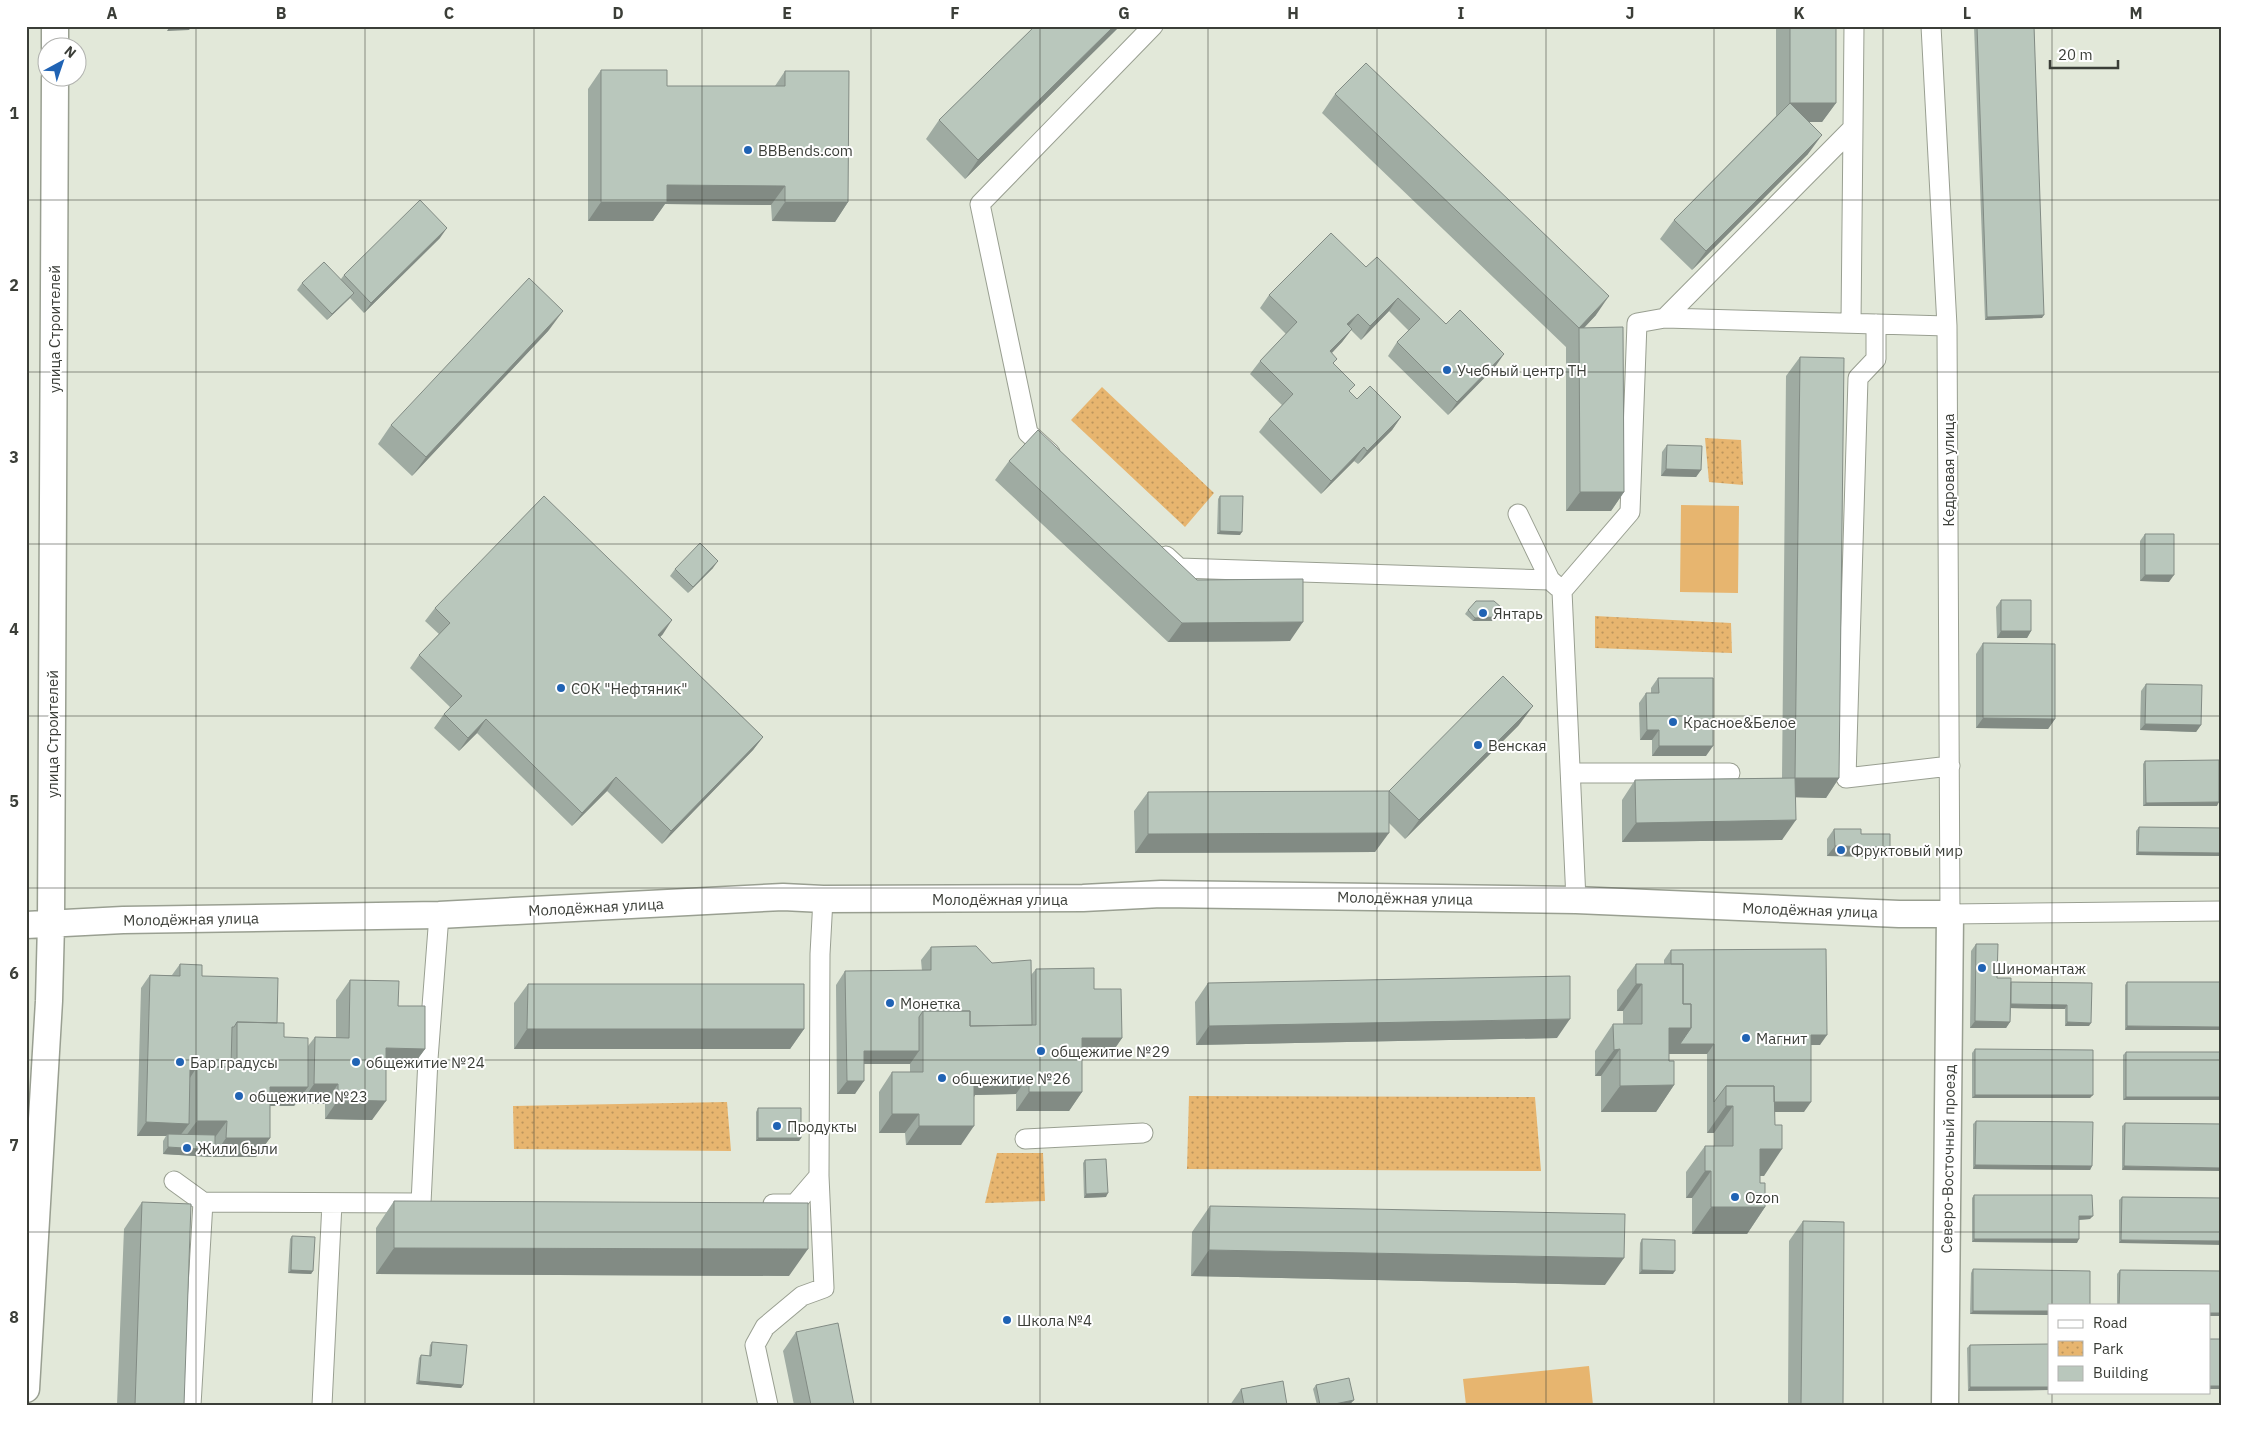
<svg xmlns="http://www.w3.org/2000/svg" width="2248" height="1431" font-family="'IBM Plex Sans',sans-serif">
	<style>
		.park { fill: url(#park-dots) }
		.garden { fill: #e7b56f }
		.lines { fill: none; stroke-linecap: round; stroke-linejoin: round }
		.street-casing { stroke: #999f91; stroke-width: 21 }
		.secondary-casing { stroke: #999f91; stroke-width: 29 }
		.street { stroke: #fff; stroke-width: 19 }
		.secondary { stroke: #fff; stroke-width: 26 }
		.wall { fill: #9faba2 }
		.shaded-wall { fill: #828b84 }
		.building { fill: #b9c7bc; stroke: #828b84 }
		.grid { fill: none; stroke: #3b3e38; stroke-width: 1; stroke-opacity: 0.55 }
		.poi-dot { fill: #2063b4; stroke: #fff; stroke-width: 2 }
		.labels { text-anchor: middle; dominant-baseline: central; stroke-width: 4; stroke-linejoin: round; paint-order: stroke }
		.poi-label { font-size: 15px; fill: #3b3e38; stroke: #fff; text-anchor: start }
		.street-label { font-size: 15px; fill: #3b3e38; stroke: #fff }
		.neatline { fill: none; stroke: #3b3e38; stroke-width: 2 }
		.grid-label { font-size: 16px; text-anchor: middle; font-weight: bold; fill: #3b3e38 }
	</style>
	<defs>
		<pattern id="park-dots" width="8" height="8" patternUnits="userSpaceOnUse" patternTransform="scale(1.25)"><rect width="8" height="8" fill="#e7b56f"/><path d="M2 2h.1M6 6h.1" fill="none" stroke="#bc955c" stroke-width="1.8" stroke-linecap="round"/></pattern>
	</defs>
	<rect width="100%" height="100%" fill="#e2e8d9"/>
	<path class="park" d="M1102 387 1214 493 1185 527 1071 420Z
		M1705 438 1741 440 1743 485 1709 482Z
		M1595 616 1731 623 1732 653 1595 648Z
		M1189 1096 1535 1097 1541 1171 1187 1169Z
		M727 1102 731 1151 514 1149 513 1106Z
		M997 1153H1043L1045 1201 985 1203Z"/>
	<path class="garden" d="M1681 505 1739 506 1738 593 1680 592Z
		M1589 1366 1593 1405H1466L1463 1379Z"/>
	<g class="lines">
		<g class="street-casing">
			<path id="street" d="M1931 26 1947 326 1950 914 2222 911
				M1665 318 1853 128 1854 26
				M1851 323 1853 128
				M1876 324V359L1858 378 1846 778 1950 766
				M1050 453 1028 433 980 204 1153 26
				M1518 514 1550 580 1558 587
				M1166 556 1179 568 1550 580
				M1571 773H1730
				M1576 900 1562 591 1630 512 1637 323 1665 318 1947 326
				M1025 1139 1143 1133
				M174 1181 203 1202
				M421 1203 428 1059 439 915
				M773 1204H795L819 1176 820 954 823 899
				M191 1405 203 1202 418 1203
				M322 1405 332 1203
				M768 1405 755 1345 765 1327 802 1296 824 1288 819 1176"/>
		</g>
		<g class="secondary-casing">
			<path id="secondary" d="M55 26V48
				M26 925 123 920 439 915 783 897 823 899 1083 898 1161 894 1576 900 1899 914H1950L1945 1405
				M26 1389 49 1001 51 924 55 78"/>
		</g>
		<use href="#street" class="street"/>
		<use href="#secondary" class="secondary"/>
	</g>
	<path class="wall" d="M1035 26H1120L965 179 926 139 939 120Z
		M1776 26H1836V103L1822 122H1809L1808 154 1692 270 1660 239 1674 220 1776 116Z
		M1974 26H2034L2042 318 1985 320Z
		M601 70 667 86H775L785 71 848 202 835 222 772 221 771 205 665 204 653 221H588V89Z
		M1335 94 1596 315 1584 328 1624 492 1611 511H1566V347L1322 113Z
		M440 238 364 313 350 298 327 320 297 290 302 283 341 279 344 275Z
		M1366 267 1446 324 1495 367 1448 415 1388 356 1397 342 1409 331 1389 311 1361 340 1351 330 1342 342 1332 353 1334 364 1350 392 1357 399 1401 417 1392 430 1358 464 1354 461 1321 494 1259 432 1269 419 1282 405 1250 374 1260 361 1286 334 1260 308 1269 295Z
		M549 330 412 476 378 444 391 425Z
		M1800 357 1839 778 1826 798 1795 797 1782 840 1622 842V800L1635 780 1782 778 1786 376Z
		M1667 445 1701 470 1696 477 1661 476 1662 452Z
		M1009 461 1290 641 1168 642 995 480Z
		M1220 496 1240 535 1217 534 1218 499Z
		M2145 534 2169 582 2140 581V541Z
		M713 568 688 593 670 576 675 569Z
		M2001 600 2031 631 2027 638H1997L1996 607Z
		M435 608 663 634 660 637 763 737 753 750 662 844 607 791 572 826 477 733 459 751 434 728 444 714 450 707 410 668 419 655 439 634 425 621Z
		M1468 610 1493 621H1473L1465 614Z
		M1983 643 2055 719 2048 729 1976 728V654Z
		M1658 678 1706 756H1652V740H1640L1639 703 1646 693H1651V688Z
		M2146 684 2201 725 2196 732 2140 730 2141 691Z
		M1519 725 1405 839 1389 823 1375 852 1135 853 1134 811 1148 792 1389 791Z
		M2145 761 2217 806H2143V764Z
		M2139 827 2220 856 2136 855V831Z
		M1834 829 1861 834 1883 857 1827 856V839Z
		M1976 944 1997 978 2011 982 2092 983 2089 1026H2065V1009L2011 1008 2010 1022 2006 1028H1970L1971 951Z
		M931 947 992 963 1031 975 1036 969 1094 989 1122 1038 1109 1057H1082V1092L1069 1111H1016V1094L975 1095 974 1096 961 1145H906L905 1133H879V1092L892 1072H910V1064H864L855 1094H837L836 985 845 971H922L921 960Z
		M1671 950 1820 1045H1811L1804 1112H1775L1764 1176H1760V1183L1765 1207 1747 1234H1692V1198H1686V1172L1705 1146H1714V1133H1707V1054H1669V1061L1674 1085 1656 1112H1601V1076H1595V1051L1613 1024H1623V1011H1617V990L1636 964H1664V960Z
		M180 964 202 976 277 1023 284 1037 308 1046 315 1037H336V1000L350 980 398 1006 425 1049 411 1068H386L372 1120 325 1119V1104L301 1103V1097L294 1106H270V1138L256 1157H213V1154L211 1157 163 1154V1141L166 1136H137L141 988 150 975H172Z
		M2127 982H2222L2125 1030V985Z
		M1208 983 1557 1038 1196 1045 1195 1002Z
		M528 984 804 1029 790 1049H514V1003Z
		M1975 1049 2090 1098H1972V1053Z
		M2126 1052H2222L2123 1100V1055Z
		M758 1108 801 1138 799 1141H756V1112Z
		M1976 1121 2092 1166 2090 1170 1973 1169V1124Z
		M2125 1123 2222 1124 2122 1170V1126Z
		M1085 1160 1106 1197 1084 1198 1083 1163Z
		M1974 1195 2090 1219 2079 1220 2077 1243 1972 1242V1198Z
		M2122 1197 2222 1198 2119 1243V1200Z
		M394 1201 789 1276 376 1274V1228Z
		M142 1202 184 1405H117L124 1229Z
		M1210 1206 1605 1285 1191 1276 1192 1232Z
		M1803 1221 1843 1405H1788L1789 1241Z
		M292 1236 313 1271 311 1274 288 1273 290 1239Z
		M1642 1239 1673 1274H1639L1640 1243Z
		M1973 1269 2049 1305V1315L1970 1314 1971 1273Z
		M2120 1270 2222 1271V1316H2209V1305H2117V1274Z
		M796 1332 854 1405H794L783 1351Z
		M432 1342 463 1385 461 1388 416 1384 419 1358 421 1355 429 1356 430 1345Z
		M2049 1344V1390L1968 1391 1967 1348 1970 1345Z
		M1316 1385 1354 1400 1351 1403 1344 1405H1317L1313 1389Z
		M1241 1389 1287 1405H1230Z"/>
	<path class="shaded-wall" d="M170 26H192L189 30 167 31Z
		M1114 26H1120L965 179 978 160Z
		M1790 103H1836L1822 122H1776Z
		M1822 135 1808 154 1692 270 1706 251Z
		M667 185 785 186 771 205 665 204 653 221H588L601 202Z
		M785 202H848L835 222 772 221Z
		M447 228 440 238 364 313 371 303Z
		M354 293 349 299 327 320 332 314Z
		M1609 296 1596 315 1579 333V328Z
		M1398 298 1389 311 1361 340 1370 326Z
		M563 311 549 330 412 476 426 457Z
		M1358 314 1348 327 1347 324Z
		M2044 315 2042 318 1985 320 1987 317Z
		M1352 329 1342 342 1321 364 1330 351Z
		M1504 354 1495 367 1448 415 1457 402Z
		M1401 417 1392 430 1358 464 1367 451Z
		M1364 447 1354 461 1321 494 1331 481Z
		M1666 469 1701 470 1696 477 1661 476Z
		M1580 492H1624L1611 511H1566Z
		M1220 531 1242 532 1240 535 1217 534Z
		M718 561 713 568 688 593 693 587Z
		M2145 575H2174L2169 582 2140 581Z
		M1502 608 1493 621H1473L1475 618Z
		M672 620 663 634 649 648 658 635Z
		M1303 622 1290 641 1168 642 1182 623Z
		M2001 631H2031L2027 638H1997Z
		M1533 706 1519 725 1405 839 1419 820Z
		M1983 718 2055 719 2048 729 1976 728Z
		M486 719 477 733 459 751 468 738Z
		M2145 724 2201 725 2196 732 2140 730Z
		M1647 730H1659L1652 740H1640Z
		M763 737 753 750 662 844 671 831Z
		M1659 746H1713L1706 756H1652Z
		M616 777 607 791 572 826 582 813Z
		M1795 778H1839L1826 798 1782 797Z
		M2219 802 2217 806H2143L2146 803Z
		M1796 820 1782 840 1622 842 1636 823Z
		M1389 833 1375 852 1135 853 1148 834Z
		M1835 846 1890 847 1883 857 1827 856Z
		M2138 852 2222 853V854L2220 856 2136 855Z
		M1636 984H1642L1623 1011H1617Z
		M2008 1004 2067 1005 2065 1009 2006 1008Z
		M1570 1019 1557 1038 1196 1045 1209 1026Z
		M1672 1020 1691 1028 1714 1044 1707 1054H1650Z
		M1975 1021 2010 1022 2006 1028H1970Z
		M2067 1022 2091 1023 2089 1026H2065Z
		M2127 1026 2222 1027V1030H2125Z
		M527 1029H804L790 1049H514Z
		M1811 1035H1827L1820 1045H1804Z
		M1082 1038H1122L1109 1057H1068Z
		M386 1048 425 1049 411 1068H373Z
		M1620 1049 1601 1076H1595L1614 1050Z
		M864 1051H919L910 1064H854Z
		M190 1070H195L186 1084Z
		M1029 1075 1016 1094 975 1095 974 1097V1078L987 1076Z
		M847 1081H864L855 1094H837Z
		M314 1084H338L325 1104 301 1103Z
		M1674 1085 1656 1112H1601L1620 1086Z
		M270 1087H308L294 1106H257Z
		M1029 1092H1082L1069 1111H1016Z
		M1975 1095H2093L2090 1098H1972Z
		M2126 1097H2222V1100H2123Z
		M338 1100 386 1101 372 1120 325 1119Z
		M1726 1102H1811L1804 1112H1733V1106L1714 1133H1707L1726 1106Z
		M892 1114H919L905 1133H879Z
		M197 1121H227L213 1140H183Z
		M146 1122 189 1124 179 1137 168 1134 166 1136H137Z
		M919 1126H974L961 1145H906Z
		M226 1138H270L256 1157H213Z
		M758 1138H801L799 1141H756Z
		M168 1147 215 1150 211 1157 163 1154Z
		M1760 1149H1782L1764 1176H1741Z
		M1975 1165 2092 1166 2090 1170 1973 1169Z
		M2124 1166 2222 1168V1171L2122 1170Z
		M1705 1171H1711L1692 1198H1686Z
		M1108 1193 1106 1197 1084 1198 1086 1194Z
		M1711 1207H1765L1747 1234H1692Z
		M2079 1216H2093L2090 1219 2077 1220Z
		M1974 1239H2079L2077 1243 1972 1242Z
		M2121 1240 2222 1241V1245L2119 1243Z
		M394 1248 808 1249 789 1276 376 1274Z
		M1209 1250 1624 1258 1605 1285 1191 1276Z
		M291 1270 313 1271 311 1274 288 1273Z
		M1642 1270 1675 1271 1673 1274H1639Z
		M1973 1311H2049V1315L1970 1314Z
		M2209 1313H2222V1316H2209Z
		M419 1381 463 1385 461 1388 416 1384Z
		M2209 1386H2222V1389H2209Z
		M1970 1387H2049V1390L1968 1391Z
		M1354 1400 1351 1403 1344 1405H1330Z"/>
	<path class="building" d="M1035 26H1114L978 160 939 120Z
		M1790 26H1836V103H1790Z
		M1977 26H2034L2044 315 1987 317Z
		M1366 63 1609 296 1579 328 1335 94Z
		M601 70H667V86H785V71H849L848 202H785V186L667 185V202H601Z
		M1790 103 1822 135 1706 251 1674 220Z
		M420 200 447 228 371 303 344 275Z
		M1331 233 1366 267 1377 257 1446 324 1460 310 1504 354 1457 402 1397 342 1420 319 1398 298 1370 326 1358 314 1347 324 1352 329 1330 351 1337 359 1333 363 1355 385 1349 391 1357 399 1370 386 1401 417 1367 451 1364 447 1331 481 1269 419 1293 394 1260 361 1297 322 1269 295Z
		M324 262 354 293 332 314 302 283Z
		M529 278 563 311 426 457 391 425Z
		M1623 327 1624 492H1580L1579 328Z
		M1800 357 1844 358 1839 778H1795Z
		M1038 430 1197 580 1303 579V622L1182 623 1009 461Z
		M1667 445 1702 446 1701 470 1666 469Z
		M544 496 672 620 658 635 763 737 671 831 616 777 582 813 486 719 468 738 444 714 462 696 419 655 450 623 435 608Z
		M1220 496H1243L1242 532 1220 531Z
		M2145 534H2174V575H2145Z
		M700 543 718 561 693 587 675 569Z
		M2001 600H2031V631H2001Z
		M1476 601H1494L1502 608 1495 617 1475 618 1468 610Z
		M1983 643 2055 644V719L1983 718Z
		M1503 676 1533 706 1419 820 1389 791Z
		M1658 678H1713V746H1659V730H1647L1646 693H1659Z
		M2146 684 2202 685 2201 725 2145 724Z
		M2219 760V802L2146 803 2145 761Z
		M1795 778 1796 820 1636 823 1635 780Z
		M1389 791V833L1148 834V792Z
		M2139 827 2222 828V853L2138 852Z
		M1834 829H1861V834H1890V847L1835 846Z
		M1976 944H1998L1997 978H2011L2010 1022 1975 1021Z
		M976 946 992 963 1031 960 1032 1025 970 1026V1011H923L919 1017V1051H864V1081H847L845 971 931 970V947Z
		M1826 949 1827 1035H1811V1102H1774V1086H1726L1714 1102V1044H1680L1691 1028V1004H1683V964H1671V950Z
		M180 964 202 965V976L278 978 277 1023 237 1022 234 1027H232L231 1067H197L195 1070H190L189 1124 146 1122 150 975 180 976Z
		M1636 964H1683V1004H1691V1028H1669V1061H1674V1085L1620 1086V1049L1614 1050 1613 1024H1642V984H1636Z
		M1094 968V989H1121L1122 1038H1082V1092H1029V1075L987 1076V1078H974V1126H919V1114H892V1072H923V1011H970V1026L1036 1025V969Z
		M1570 976V1019L1209 1026 1208 983Z
		M350 980 399 981 398 1006H425V1049L386 1048V1101L338 1100V1084H314L315 1037 349 1038Z
		M2011 982 2092 983 2091 1023 2067 1022V1005L2011 1004Z
		M2127 982H2222V1027L2127 1026Z
		M528 984H804V1029H527Z
		M237 1022 284 1023V1037L308 1038V1087H270V1138H226L227 1121H197V1067H237Z
		M1975 1049 2093 1050V1095H1975Z
		M2126 1052H2222V1097H2126Z
		M1726 1086H1774L1775 1125H1782V1149H1760V1183H1765V1207H1711V1171H1705V1146H1733V1106H1726Z
		M758 1108H801V1138H758Z
		M1976 1121 2093 1122 2092 1166 1975 1165Z
		M2125 1123 2222 1124V1168L2124 1166Z
		M168 1134 215 1135V1150L168 1147Z
		M1106 1159 1108 1193 1086 1194 1085 1160Z
		M1974 1195H2092L2093 1216H2079V1239H1974Z
		M2122 1197 2222 1198V1241L2121 1240Z
		M394 1201 808 1203V1249L394 1248Z
		M142 1202 191 1204 184 1405H135Z
		M1210 1206 1625 1214 1624 1258 1209 1250Z
		M1803 1221 1844 1222 1843 1405H1801Z
		M292 1236 315 1237 313 1271 291 1270Z
		M1642 1239 1675 1240V1271L1642 1270Z
		M1973 1269 2090 1271V1305H2049V1311H1973Z
		M2120 1270 2222 1271V1313H2209V1305H2119Z
		M838 1323 854 1405H811L796 1332Z
		M2209 1339H2222V1386H2209Z
		M432 1342 467 1345 463 1385 419 1381 421 1355 431 1356Z
		M2049 1344V1387H1970V1345Z
		M1349 1378 1354 1400 1330 1405H1320L1316 1385Z
		M1283 1381 1287 1405H1244L1241 1389Z"/>
	<path class="grid" d="M196 26V1405M365 26V1405M534 26V1405M702 26V1405M871 26V1405M1040 26V1405M1208 26V1405M1377 26V1405M1546 26V1405M1714 26V1405M1883 26V1405M2052 26V1305M26 200H2222M26 372H2222M26 544H2222M26 716H2222M26 888H2222M26 1060H2222M26 1232H2222M2052 1392V1405"/>
	<g class="poi-dot">
		<circle cx="748" cy="150" r="5"/>
		<circle cx="1447" cy="370" r="5"/>
		<circle cx="1483" cy="613" r="5"/>
		<circle cx="561" cy="688" r="5"/>
		<circle cx="1673" cy="722" r="5"/>
		<circle cx="1478" cy="745" r="5"/>
		<circle cx="1841" cy="850" r="5"/>
		<circle cx="1982" cy="968" r="5"/>
		<circle cx="890" cy="1003" r="5"/>
		<circle cx="1746" cy="1038" r="5"/>
		<circle cx="1041" cy="1051" r="5"/>
		<circle cx="180" cy="1062" r="5"/>
		<circle cx="356" cy="1062" r="5"/>
		<circle cx="942" cy="1078" r="5"/>
		<circle cx="239" cy="1096" r="5"/>
		<circle cx="777" cy="1126" r="5"/>
		<circle cx="187" cy="1148" r="5"/>
		<circle cx="1735" cy="1197" r="5"/>
		<circle cx="1007" cy="1320" r="5"/>
	</g>
	<g class="labels">
		<g class="poi-label">
			<text x="758" y="150">BBBends.com</text>
			<text x="1457" y="370">Учебный центр ТН</text>
			<text x="1493" y="613">Янтарь</text>
			<text x="571" y="688">СОК "Нефтяник"</text>
			<text x="1683" y="722">Красное&amp;Белое</text>
			<text x="1488" y="745">Венская</text>
			<text x="1851" y="850">Фруктовый мир</text>
			<text x="1992" y="968">Шиномантаж</text>
			<text x="900" y="1003">Монетка</text>
			<text x="1756" y="1038">Магнит</text>
			<text x="1051" y="1051">общежитие №29</text>
			<text x="190" y="1062">Бар градусы</text>
			<text x="366" y="1062">общежитие №24</text>
			<text x="952" y="1078">общежитие №26</text>
			<text x="249" y="1096">общежитие №23</text>
			<text x="787" y="1126">Продукты</text>
			<text x="197" y="1148">Жили были</text>
			<text x="1745" y="1197">Ozon</text>
			<text x="1017" y="1320">Школа №4</text>
		</g>
		<g class="street-label">
			<text transform="translate(54 329) rotate(-90)">улица Строителей</text>
			<text transform="translate(1948 470) rotate(-90)">Кедровая улица</text>
			<text transform="translate(52 734) rotate(-90)">улица Строителей</text>
			<text transform="translate(1405 898) rotate(1)">Молодёжная улица</text>
			<text x="1000" y="899">Молодёжная улица</text>
			<text transform="translate(596 907) rotate(-3)">Молодёжная улица</text>
			<text transform="translate(1810 910) rotate(2)">Молодёжная улица</text>
			<text transform="translate(191 919) rotate(-1)">Молодёжная улица</text>
			<text transform="translate(1948 1159) rotate(-89)">Северо-Восточный проезд</text>
		</g>
	</g>
	<rect width="2248" height="1431" fill="none" stroke="#ffffff" stroke-width="55"/>
	<rect x="2048" y="1304" width="162" height="90" fill="#ffffff" stroke="#b1b2af"/>
	<rect x="2058" y="1320" width="25" height="8" fill="#ffffff" stroke="#b1b2af"/>
	<text x="2093" y="1328" font-size="15" fill="#3b3e38">Road</text>
	<rect x="2058" y="1341" width="25" height="15" fill="url(#park-dots)" stroke="#b1b2af"/>
	<text x="2093" y="1354" font-size="15" fill="#3b3e38">Park</text>
	<rect x="2058" y="1366" width="25" height="15" fill="#b9c7bc" stroke="#b1b2af"/>
	<text x="2093" y="1378" font-size="15" fill="#3b3e38">Building</text>
	<g transform="translate(62 62) rotate(40)"><circle r="24" fill="#ffffff" stroke="#b1b2af"/>
	<path d="M0-4L9 19L0 12L-9 19Z" fill="#2063b4"/>
	<text y="-8" font-size="14" font-weight="bold" text-anchor="middle" fill="#3b3e38">N</text>
	</g>
	<path d="M2050 60v8h68v-8" fill="none" stroke="#3b3e38" stroke-width="2.5"/>
	<text x="2058" y="60" font-size="15" fill="#3b3e38" stroke="#ffffff" stroke-width="4" paint-order="stroke">20 m</text>
	<rect x="28" y="28" width="2192" height="1376" class="neatline"/>
	<g class="grid-label">
		<text x="112" y="19">A</text>
		<text x="281" y="19">B</text>
		<text x="449" y="19">C</text>
		<text x="618" y="19">D</text>
		<text x="787" y="19">E</text>
		<text x="955" y="19">F</text>
		<text x="1124" y="19">G</text>
		<text x="1293" y="19">H</text>
		<text x="1461" y="19">I</text>
		<text x="1630" y="19">J</text>
		<text x="1799" y="19">K</text>
		<text x="1967" y="19">L</text>
		<text x="2136" y="19">M</text>
		<text x="14" y="119">1</text>
		<text x="14" y="291">2</text>
		<text x="14" y="463">3</text>
		<text x="14" y="635">4</text>
		<text x="14" y="807">5</text>
		<text x="14" y="979">6</text>
		<text x="14" y="1151">7</text>
		<text x="14" y="1323">8</text>
	</g>
</svg>
